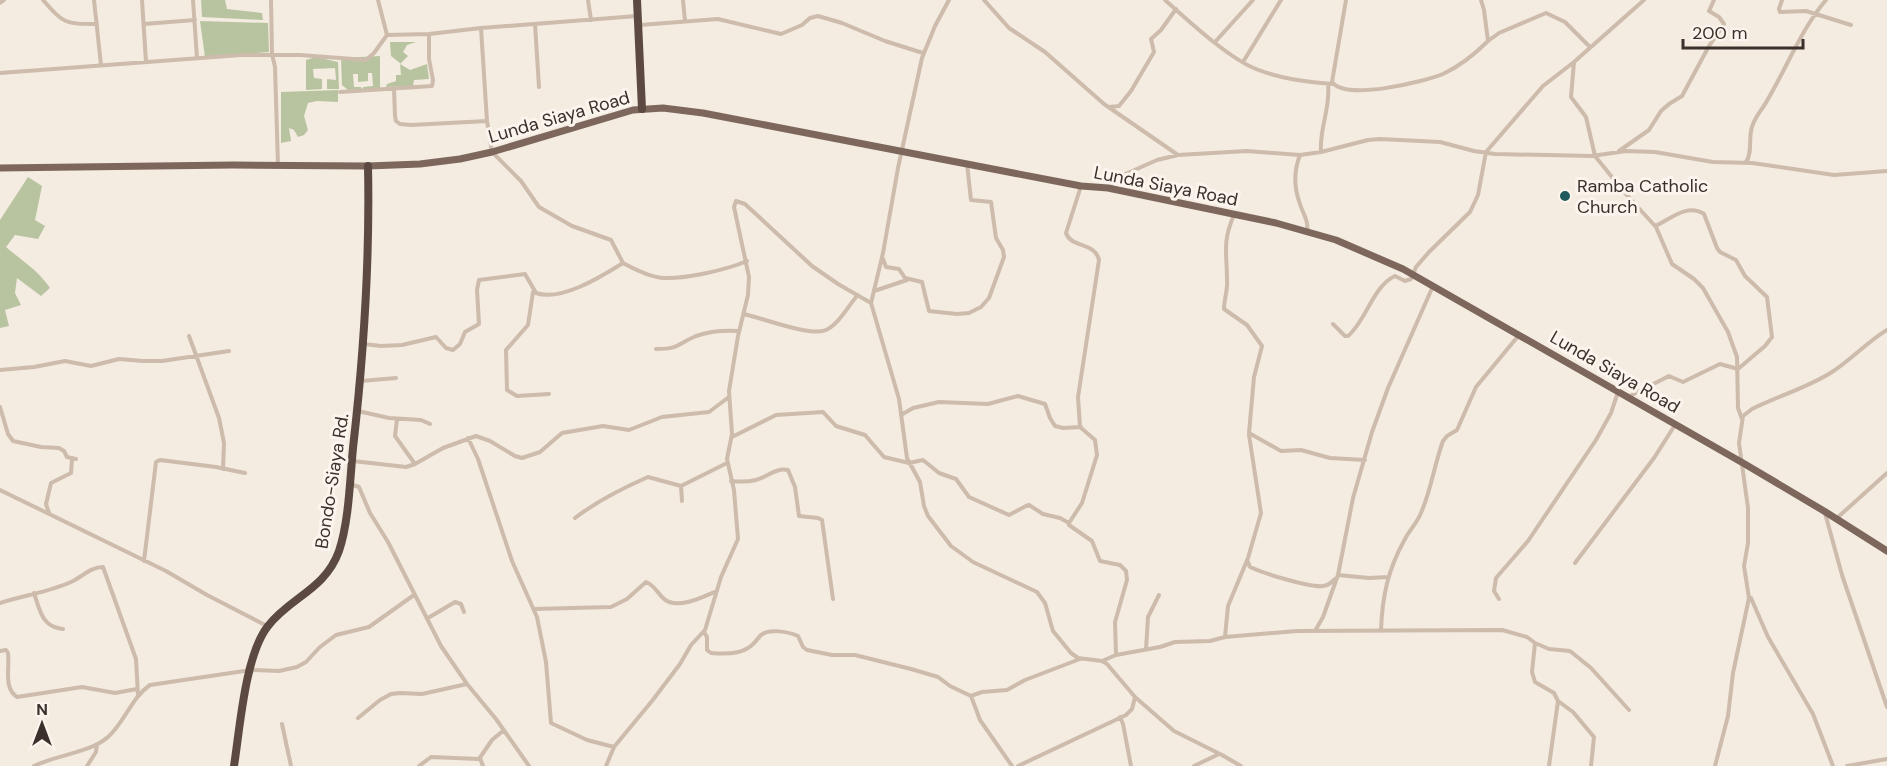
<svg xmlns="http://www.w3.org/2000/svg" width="1887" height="766" font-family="'DM Sans',sans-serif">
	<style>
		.green { fill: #b8c4a0 }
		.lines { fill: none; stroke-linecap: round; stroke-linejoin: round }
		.street { stroke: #cdbbac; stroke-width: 4 }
		.primary { stroke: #7d675c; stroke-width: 7 }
		.highway { stroke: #5c4a42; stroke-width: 8 }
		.poi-dot { fill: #1f5a5e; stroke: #fbf5ee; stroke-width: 2 }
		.labels { text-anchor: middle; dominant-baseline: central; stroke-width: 6; stroke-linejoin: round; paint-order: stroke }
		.street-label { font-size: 18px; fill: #3b302b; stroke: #fbf5ee }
		.poi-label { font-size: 18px; fill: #3b302b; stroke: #fbf5ee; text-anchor: start }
	</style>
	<rect width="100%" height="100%" fill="#f4ebe1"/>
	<path class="green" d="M201 0H225L227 9 262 13 263 20 202 17Z
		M200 21 268 23 269 52 205 57Z
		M390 42H416L407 45 403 52 408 56 400 64 410 70 427 64 429 79 414 80 413 86 386 87 387 84 396 81V75H401L400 63 391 56Z
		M380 56V89H363V87L373 86 372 73H368V81L358 82V74H353L354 87H361L362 89 348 90 342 85 341 58Z
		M316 57 338 62 339 89H327V79L336 80 335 68 313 69 314 78 322 79V89L306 90V60Z
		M338 90V102L317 101 308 103 304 116 308 130 304 135 298 137 294 130 289 128 291 141 281 143V92Z
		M28 177 42 186 35 220 45 226 38 239 15 235 6 247C22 261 38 270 50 288L41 296 17 278 15 293 21 305 5 310 9 326 0 328V220Z"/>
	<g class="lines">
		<path class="street" d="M43 0C64 24 65 24 97 24
			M94 0 101 65
			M142 0 146 62
			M193 0 197 58
			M271 0 272 54 275 67 278 166
			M588 0 591 20
			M683 0 685 21
			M949 0 935 26 922 58 898 168 883 253 871 303 899 399 907 458 920 482 924 506 928 516 951 546 973 562 1037 592 1045 603 1053 631 1071 653 1078 658 1102 661 1107 664 1135 697 1174 731 1222 755 1241 766
			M984 0 1009 28 1045 52 1104 104 1178 155
			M1165 0C1189 21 1227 57 1256 69 1281 79 1307 82 1333 84
			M1346 0 1332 82C1346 101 1423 82 1443 74 1460 66 1475 54 1488 41
			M1481 0 1484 10 1488 41 1499 33 1546 13 1565 22 1589 46
			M1782 0 1779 9 1780 12 1806 11 1851 25
			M0 3 4 0
			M144 24 195 20
			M535 24 539 87
			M640 25 718 19 781 34 802 25 810 18 818 16 842 23 885 41 923 53
			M481 28 487 121 492 152 521 181 539 207 572 226 611 240 623 263C634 269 650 277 663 278 686 279 726 270 747 261
			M387 35 429 34 481 28 637 16
			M1215 42 1253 0
			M1243 62 1281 0
			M1574 62 1571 97 1586 117 1595 156 1624 192 1656 227 1672 264 1694 279 1703 288 1728 332 1737 357 1738 408 1742 419
			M0 73 241 55H300L366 60 374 53 387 35 378 0
			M394 89 395 116 396 121 400 124 411 125 487 121
			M340 92 432 86 433 80 429 59V34
			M1109 107 1119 106 1131 91 1154 52 1151 39 1161 30 1176 9
			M1619 151 1649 130 1661 111 1669 104 1682 96 1709 46 1724 24 1719 17 1709 11 1714 0
			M1321 152C1319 129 1331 107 1328 84
			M1300 155C1294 170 1294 188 1300 204 1303 214 1309 221 1307 232
			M1746 162C1753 152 1748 138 1752 127 1755 116 1763 109 1768 99 1787 67 1802 28 1826 0
			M1081 186 1066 233C1071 248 1095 242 1099 260L1078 397 1080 427 1095 440 1097 455 1082 503 1069 523V525L1092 541 1100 561 1120 565 1126 571 1127 580 1115 622 1116 655
			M1108 188 1121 176 1157 160 1178 155 1247 151 1300 155 1321 152 1368 140 1380 139 1440 142 1474 151 1495 154 1592 156 1626 151 1655 152 1713 162 1752 163 1834 175 1887 171
			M1234 215C1222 242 1227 253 1227 280 1228 290 1224 299 1224 309L1247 325 1262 346 1254 377 1249 433 1281 451 1301 450 1330 458 1365 460
			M883 259 886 267 899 269 905 278 922 282 929 311 957 314 969 313 981 307 989 298 1004 257 1003 250 996 238 991 202 971 200 967 164
			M874 291 907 280
			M533 292 528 325 506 350 507 390 517 396 549 394
			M744 314C762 318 811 337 826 330 839 324 848 306 857 296
			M1333 324 1345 336H1348C1366 321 1373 286 1395 276L1405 281 1411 279 1416 267 1429 252 1470 212 1478 195 1486 152 1543 86 1574 62 1644 0
			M189 336 219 418 224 443 223 469
			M364 344 381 346 402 345 436 337 446 348 453 350 460 344 465 332 479 324 477 290 479 280 525 274 536 293C561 302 602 276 623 263
			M656 349C680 349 677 344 696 336 710 331 725 330 739 331
			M0 370 34 367 65 361 91 366 119 359 143 361H162L229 351
			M361 381 396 378
			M1628 397 1669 376 1683 382 1720 364 1738 369 1765 346 1772 337 1767 297 1745 276 1736 260 1720 252 1717 248 1704 214C1687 203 1671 219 1655 226
			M0 407 8 434 13 441 41 447 59 448 64 451 67 457 76 459
			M358 411 389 418 421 420 430 424
			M901 415 913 408 939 402 988 404 1018 396 1045 404 1050 418 1055 426 1063 428 1081 427
			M397 419 395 436 415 464
			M732 437 776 415 823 412 836 426 865 435 884 457 909 463 923 460 939 473 956 479 969 497 1009 515 1026 506 1029 505 1043 514 1060 518 1069 523
			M468 438 478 459 512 561 537 617 546 662 551 723 587 740 614 747
			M353 461 406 467 415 464 443 448 476 436 490 441 515 456 522 458 540 452 562 433 603 426 629 430 662 417 709 412 729 397
			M731 481C740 482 748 482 756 480 767 477 777 467 788 470L795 487 799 516 818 518 822 520 833 599
			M350 484 359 487 370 513 388 542 441 646 467 684 496 719 529 766
			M0 490 166 571 207 595 267 626
			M682 501 681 486 727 463
			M49 513 46 504 51 483 71 473 72 459
			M1825 513 1842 575 1887 707
			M575 518C597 501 623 488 648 477L681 486
			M1837 518 1887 473
			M1247 560 1250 567C1263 573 1310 588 1323 586 1328 586 1332 582 1335 579
			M144 561 156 462 160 460 216 467 245 473
			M1575 563 1654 458 1675 425
			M1338 575 1369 578 1388 577
			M34 593C40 611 42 627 63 629
			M1751 598 1768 637 1813 714 1833 766
			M1499 599 1494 591 1496 578 1528 541 1596 440 1611 413 1618 392
			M0 603C24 595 51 592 73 581 83 576 91 567 103 567L136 659 138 696
			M534 609 611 607 627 599 646 582C654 585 657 592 663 598 676 611 703 597 717 591
			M428 618 455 602 461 604 464 612
			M1315 631 1323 617 1338 575 1353 498 1372 432 1388 388 1433 286
			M1381 631C1382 597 1388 569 1405 539 1409 531 1416 524 1420 515 1431 492 1434 465 1443 441L1447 436 1457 430 1476 387 1519 335
			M704 632 707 637V650L711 653C722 654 739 654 748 648 754 645 757 639 761 635 769 628 789 632 798 636L803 647 807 650 832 655H855L911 669 938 677 950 686 971 696 980 720 1012 766
			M1225 637 1228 606 1248 558 1261 513 1249 435
			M1535 643 1549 649 1570 651 1591 668 1629 710
			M1146 649 1148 617 1159 595
			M0 651 6 650 8 653C10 667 3 688 17 697L82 687 115 693 137 689
			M1102 661 1116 655 1160 647 1175 642 1210 641 1225 637 1297 631 1502 630 1527 637 1535 643 1532 672 1535 682 1554 693 1558 701 1573 712 1594 737 1591 766
			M971 696 982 692 1007 690 1025 680 1080 659
			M1120 717 1123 724 1131 766
			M358 718 380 700 391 694 400 693 422 694 467 684
			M282 724 291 766
			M480 758 483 766
			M34 766C56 755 90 753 108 737 125 722 131 698 150 685L251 670 279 671 297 667 306 662 320 647 336 635 369 627 414 595
			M87 766 96 752 97 744
			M419 766 431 757 479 759 492 740 504 730
			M606 766 614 747 652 701 680 664 691 645 705 630 721 577 738 539 734 490 727 459 732 434 729 391 738 336 748 295 749 277 734 207 736 201 745 204 812 266 838 284 871 303
			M1018 766 1126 715 1132 709 1135 697
			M1194 766 1219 754
			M1549 766 1558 701
			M1715 766 1728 716 1733 673 1749 598 1744 566 1748 543V508L1739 443 1743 416 1752 409C1778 396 1807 388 1832 372 1851 360 1867 342 1887 330
			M1847 766 1887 759"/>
		<path class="primary" d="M0 168 233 165 368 166 420 164 460 159 492 152 633 110 663 108 703 113 1081 186 1108 188 1276 223 1336 240 1403 269 1743 463 1824 511 1887 551"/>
		<path class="highway" d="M637 0 642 109
			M234 766C240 728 245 655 268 626 290 597 325 590 339 551 349 522 350 478 353 448 364 352 370 262 368 166"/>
	</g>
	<circle class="poi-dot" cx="1565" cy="196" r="6"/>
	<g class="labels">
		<g class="street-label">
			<text transform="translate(559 117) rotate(-16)">Lunda Siaya Road</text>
			<text transform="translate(1166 186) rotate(11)">Lunda Siaya Road</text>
			<text transform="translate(1615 372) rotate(30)">Lunda Siaya Road</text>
			<text transform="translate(332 481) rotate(-81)">Bondo-Siaya Rd.</text>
		</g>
		<g class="poi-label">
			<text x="1577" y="186">Ramba Catholic<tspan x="1577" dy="21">Church</tspan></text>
		</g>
	</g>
	<g transform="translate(42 724)" stroke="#fbf5ee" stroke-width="4.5" paint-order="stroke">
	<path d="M0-4.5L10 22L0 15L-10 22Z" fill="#3b302b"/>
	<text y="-9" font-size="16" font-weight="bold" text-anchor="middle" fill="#3b302b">N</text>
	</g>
	<path d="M1683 39v9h120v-9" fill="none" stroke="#3b302b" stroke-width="3"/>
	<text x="1692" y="39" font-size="18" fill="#3b302b" stroke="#fbf5ee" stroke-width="4.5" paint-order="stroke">200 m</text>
</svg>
